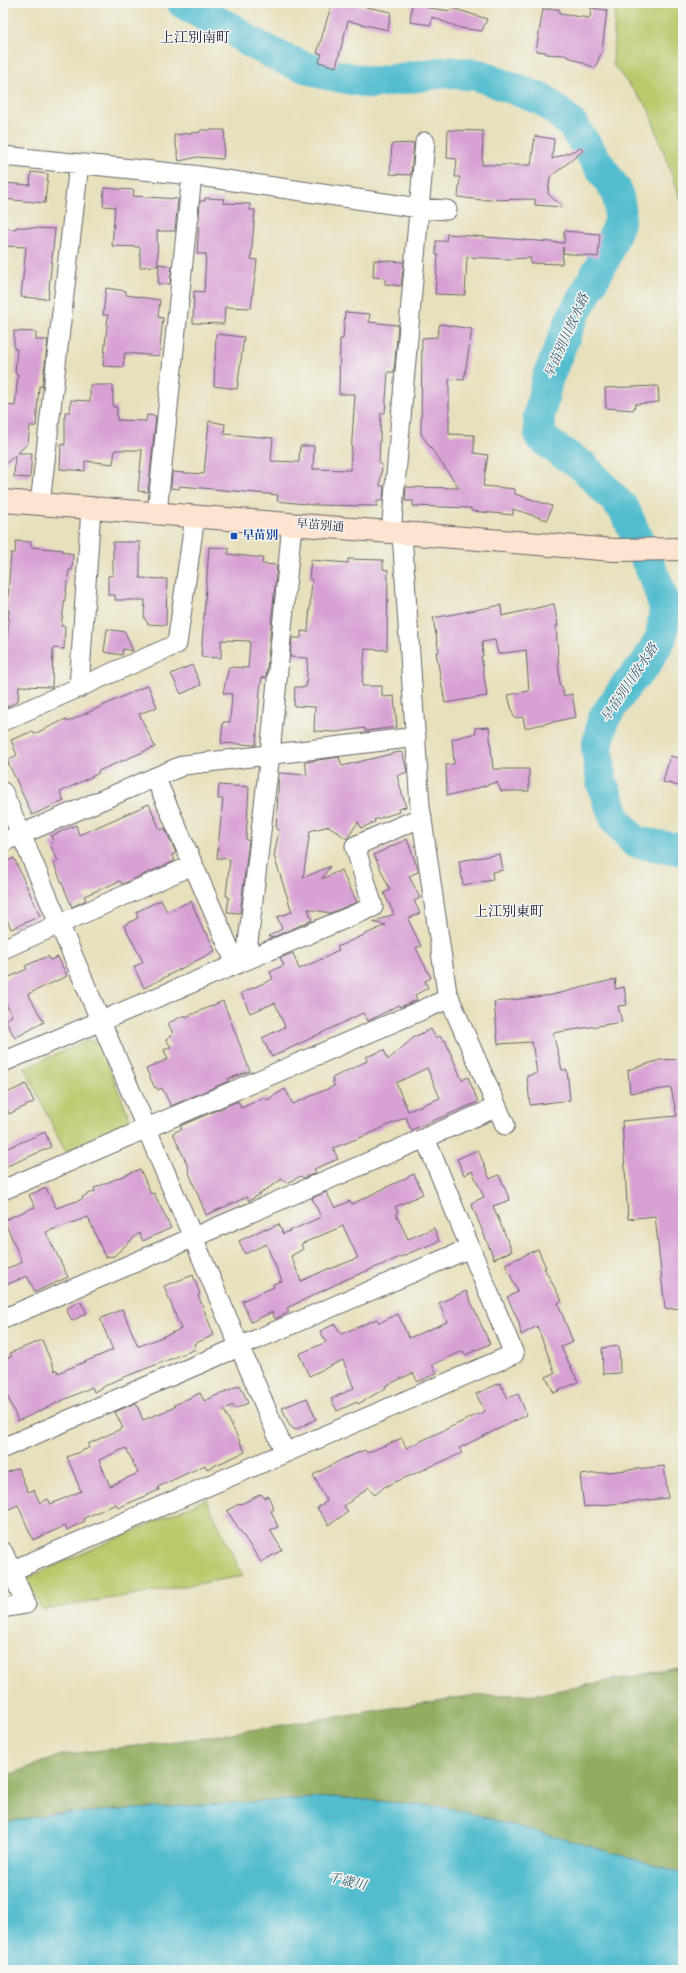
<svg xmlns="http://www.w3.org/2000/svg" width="686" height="1973" font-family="'Old Standard TT','Noto Serif JP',serif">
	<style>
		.green { fill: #bac96c; stroke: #6e7654 }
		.forest { fill: #93ad60; stroke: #5a684e }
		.water { fill: #52bdcf; stroke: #3a7085 }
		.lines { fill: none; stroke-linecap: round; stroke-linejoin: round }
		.river { stroke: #52bdcf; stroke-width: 32 }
		.building { fill: #d8a1d4; fill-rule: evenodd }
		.street-casing { stroke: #676468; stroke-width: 21 }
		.secondary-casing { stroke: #676468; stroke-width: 24 }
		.street { stroke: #fff; stroke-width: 19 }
		.secondary { stroke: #fde4d1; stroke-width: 22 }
		.transit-dot { fill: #1a4fb4; stroke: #f6f6f2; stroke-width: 1.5 }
		.labels { text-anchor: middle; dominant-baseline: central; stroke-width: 3; stroke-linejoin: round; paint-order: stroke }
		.street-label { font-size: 12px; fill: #22223b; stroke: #f6f6f2 }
		.transit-label { font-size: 12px; font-weight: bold; fill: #164399; stroke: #f6f6f2; text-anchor: start }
		.water-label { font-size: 13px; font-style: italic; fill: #33586f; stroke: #f6f6f2 }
		.quarter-label { font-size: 14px; fill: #22223b; stroke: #f6f6f2 }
	</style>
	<rect width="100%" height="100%" fill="#f6f6f2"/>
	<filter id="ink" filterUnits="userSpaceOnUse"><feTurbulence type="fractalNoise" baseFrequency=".025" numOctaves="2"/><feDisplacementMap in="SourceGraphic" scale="8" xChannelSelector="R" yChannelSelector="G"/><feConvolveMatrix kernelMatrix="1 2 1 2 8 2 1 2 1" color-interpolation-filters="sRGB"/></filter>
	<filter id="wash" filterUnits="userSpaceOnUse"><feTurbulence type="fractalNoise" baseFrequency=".012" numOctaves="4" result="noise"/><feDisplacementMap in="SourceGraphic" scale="16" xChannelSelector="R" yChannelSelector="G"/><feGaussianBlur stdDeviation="0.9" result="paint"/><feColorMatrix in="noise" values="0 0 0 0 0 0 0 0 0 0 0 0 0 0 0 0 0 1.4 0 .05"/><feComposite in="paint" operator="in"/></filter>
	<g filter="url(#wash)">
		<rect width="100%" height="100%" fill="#e7e0bc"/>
		<path class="green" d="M615 3H683V206L648 108 613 65Z
			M89 1040 99 1044 131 1121 121 1131 65 1152 25 1068Z
			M206 1499 243 1576 43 1610 25 1579Z"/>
		<path class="forest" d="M683 1667V1874L579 1843 446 1807 333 1797 52 1814 3 1823V1777L61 1755 193 1739 469 1696 539 1694Z
			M282 1963 332 1970H236Z"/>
		<path class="water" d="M333 1797 446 1807 579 1843 683 1874V1970H332L282 1963 236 1970H3V1823L52 1814Z"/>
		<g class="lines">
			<path class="river" d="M183 3 211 19 234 30 248 41 288 61 322 73 372 83 446 72 478 75 543 100 571 123 617 192 620 208 619 222 607 254 571 320 547 380 539 417 540 436 552 446 584 467 624 509 657 583 665 609 661 638 645 665 629 682 603 719 597 748 602 783 616 820 635 842 683 850"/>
		</g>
		<g id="blocks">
			<path class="building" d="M332 3H347L391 12 388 30 348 21 336 67 319 62 322 54 317 53Z
				M412 3H428V8L451 11 452 8 487 19 482 31 460 28 432 17 431 25 410 22Z
				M591 8 607 10 602 51 595 68 564 55 546 54V52L536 51 543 9H559V14L590 18Z
				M201 130H225L223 159 198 157 179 161 174 135 200 132Z
				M448 130 483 131 482 165H531L535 136 554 139 552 159 581 148 583 151 550 177 548 194 563 207 535 205V199L481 200 458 197 460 177H455L457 159 447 158Z
				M414 143 411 175 390 174 392 144Z
				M31 172 48 174 45 203 3 199V183L30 185Z
				M104 188 134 190 133 196 178 199 175 231H157L158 266 140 267V247L112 246 115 207 103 206Z
				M205 198 224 199 223 203 250 204V210H255L251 259 257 260 251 308 225 307 224 324 193 323 194 291 204 292 206 254H197L200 201H205Z
				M16 227 55 229 48 299 21 297 26 247 3 246V228L16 229Z
				M564 231 600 234 598 257 563 253V247L562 264 530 263 531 258 508 259 467 257 465 295 435 294 438 255H436V241H446L447 234 564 243Z
				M374 260 404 262 401 286 385 284V278L373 277Z
				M159 264 172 266 170 284H158Z
				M106 288 126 291V295L160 300 158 317 163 318 159 356 125 353 123 367 103 366 108 315H103Z
				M345 312 370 314 369 322 398 325 394 372H388L385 413H381L379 464 382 465 380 486H384L383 501H377V506L314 505 277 501 278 495 180 486 179 489 171 488 172 472 204 474 209 421 225 424 224 434 273 438 271 461 299 462 300 446H314L313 469 350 470 355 394H339L340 339H343Z
				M440 324 472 329 464 380 449 379V434L474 435V453L488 455 483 486 515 489V494L552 506 547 520 513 509V515L471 511V508L413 506V501H405L406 487 459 488 421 434 422 338 437 337Z
				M14 331 36 332V340H48L42 387 39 386 36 426H30L28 443 18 453H32L30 478 14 477 15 455 3 466V405L15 406 18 374H15L17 349H14Z
				M216 334 244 337 237 389 214 386Z
				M90 385H113V407H117V420L146 421 147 415 156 416 148 492 138 491 142 450H115L113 464 85 461V471L60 469 61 444 65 445V412H70L71 400 90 401Z
				M658 386 659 402 636 404 633 410 606 408 605 388Z
				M16 541 31 542V547L63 550V552L73 554 72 570H69L61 626H65L64 649 53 648 52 687 19 686 18 701 3 709V645H7L9 610H7L11 553H15Z
				M113 542H140V578L167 579 166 625 148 624 144 617 145 600H115V595H108V576L113 575Z
				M209 547 229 548 228 554 263 558 262 564 277 565 266 678 262 677 260 690 256 745 221 743 223 722H230L232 694 223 693 226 679 229 667 248 668 250 641 221 640V658L201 657Z
				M348 559 383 560V569L388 570 387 650 365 649 362 686H382V697L394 696 397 727 365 731V728L337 732 314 731 315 707 294 706 295 687H306L308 658 290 657 292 638H301V631L308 632 312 579H309L311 560 348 563Z
				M554 604 558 626H556L560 686H562L564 696 572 694 576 717 525 728 523 717 514 718 508 695 529 691 526 650 498 654 495 640 482 642 483 656H481L487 696 445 703 436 652H439L433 618 501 605 502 616Z
				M107 629 125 632 133 651 123 649 122 655 104 652Z
				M192 665 201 685 181 694 171 674Z
				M148 685 157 707 139 714 155 747 98 771 99 773 60 792 64 801 32 815 7 760 17 755 11 740 33 731 34 734 66 719 67 722Z
				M489 727 493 769H529V791H501L497 782 458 794 447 795 446 765 454 764 452 739 476 733 475 728Z
				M399 752 403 753 407 772 397 776 406 807 398 809 399 812 374 820 375 822 361 828 358 822 347 839 329 826 310 831 303 878 330 866 322 879 341 870 357 902 330 913 308 909 312 920 271 938 269 936 282 929 277 917 292 912 274 856 279 830 276 829 279 773 307 775 305 762 339 757 342 766Z
				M670 756 683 759V787L663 782Z
				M219 785 249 787 246 840H249L240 913 227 912 229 897 226 896 230 859 217 858 223 799H218Z
				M149 804 160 830 165 828 167 833 176 853 172 855 175 861 122 884 120 881 84 896 86 900 72 907 54 864 58 861 50 844 54 842 51 836 76 825 79 835Z
				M407 839 418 869V872L409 876 420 898 414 901 420 913 408 919 421 946 416 948 431 978 425 981 428 988 415 995 417 1000 400 1007 399 1005 368 1021 363 1013 272 1057 262 1038 285 1027 275 1003 250 1013 241 993 273 979 270 972 284 965 280 958 293 953 299 969 333 954 332 953 339 950 337 947 386 925 373 922 394 914 384 893 390 890 374 855Z
				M500 854 503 870 492 872 493 880 463 885 459 861Z
				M14 858 40 916 11 929 3 910V863Z
				M161 900 167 912 191 901 204 932 206 931 215 951 144 988 134 967 143 962 124 925 138 918 136 912Z
				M48 956 50 960 58 957 67 976 28 994 44 1022 15 1038 5 1020 12 1016 3 998V980L27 969 25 966Z
				M616 979 615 989 624 987 627 1005 618 1006 622 1022 553 1033 562 1070H567L570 1100 530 1105 527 1076 537 1073 532 1042 498 1044 494 1002 552 995Z
				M223 1001 250 1071 228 1079 229 1081 171 1106 162 1088 158 1090 156 1087 155 1088 146 1069 168 1059 164 1050 171 1047 166 1039 173 1034 168 1023 185 1015 186 1017Z
				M431 1029 436 1038 440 1036 443 1041 445 1040 462 1080 468 1077 478 1102 411 1130 406 1117 367 1135 333 1148 338 1159 314 1169 316 1173 303 1178 301 1176 286 1183 282 1179 249 1201 247 1197 206 1215 188 1170 189 1169 173 1133 182 1129 180 1126 238 1101 241 1108 265 1097 267 1100 285 1089 293 1104 334 1086 332 1078 367 1061 366 1057 384 1050 388 1060 414 1037ZM427 1068 440 1098 408 1111 396 1083Z
				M683 1059V1308L665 1309 655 1216 628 1219 622 1121 677 1116 671 1088 630 1093 628 1070 660 1060Z
				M26 1084 34 1102 9 1114 3 1101V1095Z
				M45 1132 51 1147 3 1168V1150Z
				M478 1150 490 1179 499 1175 510 1200 493 1206 512 1251 494 1259 471 1203 484 1197 472 1171 464 1175 457 1159Z
				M140 1169 151 1194 154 1193 171 1228 143 1241 139 1233 114 1256 105 1257 88 1217 46 1232 68 1277 35 1292 27 1276 3 1286V1270L22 1262 4 1220 35 1207 29 1195 46 1188 56 1208 83 1199 82 1197 95 1191 94 1188Z
				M414 1174 423 1194 395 1207 398 1213 396 1214 408 1239 434 1228 439 1241 345 1280 287 1308 289 1312 275 1319 272 1312 251 1322 242 1301 274 1287 273 1284 282 1281 266 1244 245 1254 239 1241 266 1228V1230L279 1224 283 1234 321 1217 312 1198 326 1192 335 1208 350 1201 352 1204ZM343 1226 358 1258 330 1269V1268L301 1281 291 1256 303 1249 301 1244Z
				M538 1249 546 1268H544L562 1301 558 1303 573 1342 561 1347 578 1382 554 1393 546 1377 555 1373 537 1326 521 1335 519 1322 507 1297 518 1292 505 1264Z
				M193 1275 200 1294 198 1295 214 1335 194 1344 196 1349 112 1382 94 1392 92 1387 18 1421 3 1385V1360L12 1356 10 1353 42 1340 55 1371 57 1370 58 1373 113 1350 100 1319 122 1309 138 1346H140L181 1329 164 1286Z
				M466 1291 490 1344 465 1355 463 1351 432 1365 437 1373 418 1382 413 1373 385 1386 386 1388 358 1404 357 1402 337 1411 331 1399 354 1388 343 1360 309 1376 299 1354 326 1342 320 1331 335 1324 341 1334 377 1319 379 1323 398 1314 409 1338 447 1322 439 1303Z
				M80 1301 87 1313 72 1321 66 1309Z
				M619 1346 620 1373 603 1374 602 1348Z
				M500 1383 508 1398 518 1394 527 1415 459 1448 462 1453 384 1487 375 1495 369 1487 344 1506 348 1512 329 1525 317 1508 327 1501 313 1475 343 1459 365 1450 367 1453 402 1438 406 1448 485 1411 476 1394Z
				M240 1385 248 1403 235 1409 232 1405 224 1410 245 1452 207 1469 205 1465 158 1487 159 1490 118 1508 116 1504 84 1518 85 1521 67 1530 65 1526 33 1540 18 1505 3 1512V1474L18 1468 28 1492 34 1490 40 1503 48 1499 51 1504 81 1491 67 1457 89 1448 88 1444 123 1428 115 1412 136 1403 143 1420 175 1407 174 1405 200 1393 204 1401ZM126 1448 138 1473 110 1486 99 1460Z
				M307 1398 316 1419 295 1430 290 1426 282 1408Z
				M664 1466 668 1498 584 1507 580 1475Z
				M261 1494 264 1498 268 1496 274 1509 271 1511 278 1527 270 1530 282 1550 261 1562 227 1511 240 1503 241 1504Z"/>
		</g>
	</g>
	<g filter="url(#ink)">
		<use href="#blocks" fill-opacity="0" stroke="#676468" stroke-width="1"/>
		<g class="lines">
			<g class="street-casing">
				<path id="street" d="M3 156 192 175 419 208 447 210
					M40 504 79 164
					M157 513 192 175
					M391 532 425 142
					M402 533 420 806 447 993 505 1125
					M79 688 91 508
					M3 721 177 644 195 516
					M155 777 236 964
					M3 792 285 1453
					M3 842 184 765 416 737
					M3 949 193 865
					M246 960 270 754 292 524
					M3 1062 373 907 355 846 422 817
					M3 1190 450 998
					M3 1319 497 1107
					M3 1448 470 1248
					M3 1552 26 1604 3 1608
					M11 1571 514 1354 425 1138"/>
			</g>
			<g class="secondary-casing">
				<path id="secondary" d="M3 501 614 550 683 549"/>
			</g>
			<use href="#street" class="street"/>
			<use href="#secondary" class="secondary"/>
		</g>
	</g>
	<rect class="transit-dot" x="230" y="532" width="8" height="8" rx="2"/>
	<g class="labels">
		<g class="street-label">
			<text transform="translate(320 526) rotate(5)">早苗別通</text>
		</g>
		<g class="transit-label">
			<text x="242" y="536">早苗別</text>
		</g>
		<g class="water-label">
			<text transform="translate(567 336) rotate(-66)">早苗別川放水路</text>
			<text transform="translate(630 683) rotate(-56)">早苗別川放水路</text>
			<text transform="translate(347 1882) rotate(13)">千歳川</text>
		</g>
		<g class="quarter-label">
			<text x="195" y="38">上江別南町</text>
			<text x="509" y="912">上江別東町</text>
		</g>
	</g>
	<rect width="686" height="1973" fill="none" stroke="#f6f6f2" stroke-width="16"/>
</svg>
